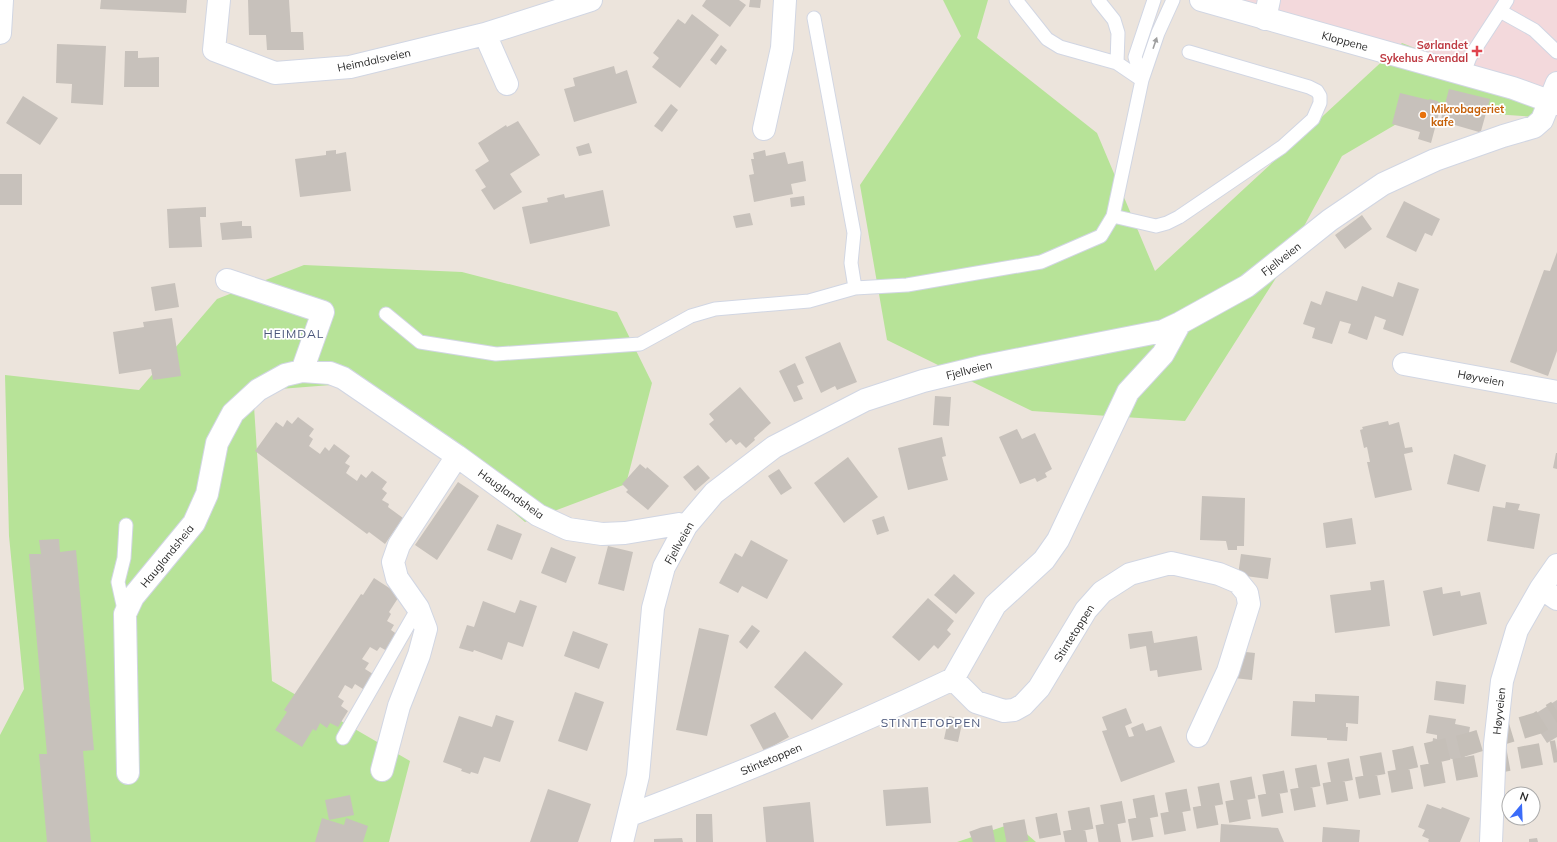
<svg xmlns="http://www.w3.org/2000/svg" width="1557" height="842" font-family="Mulish,sans-serif">
	<style>
		.medical { fill: #f3d9dc }
		.green { fill: #b7e398 }
		.building { fill: #c7c1bb }
		.lines { fill: none; stroke-linecap: round; stroke-linejoin: round }
		.primary-tunnel { stroke: #c5bfb8; stroke-width: 22; stroke-dasharray: 22 11; stroke-linecap: butt }
		.lane-casing { stroke: #d1d6e3; stroke-width: 15 }
		.street-casing { stroke: #d1d6e3; stroke-width: 24 }
		.secondary-casing { stroke: #d1d6e3; stroke-width: 24 }
		.lane { stroke: #fff; stroke-width: 13 }
		.street { stroke: #fff; stroke-width: 22 }
		.secondary { stroke: #fff; stroke-width: 22 }
		.oneway { fill: #9f9f9f }
		.health-dot { fill: #e0444e; stroke: #fff; stroke-width: 1.5 }
		.food-dot { fill: #e8710a; stroke: #fff; stroke-width: 1.5 }
		.labels { text-anchor: middle; dominant-baseline: central; stroke-width: 3.5; stroke-linejoin: round; paint-order: stroke }
		.street-label { font-size: 11px; fill: #2a2a2a; stroke: #fff }
		.health-label { font-size: 11px; font-weight: bold; fill: #be3a42; stroke: #fff; text-anchor: end }
		.food-label { font-size: 11px; font-weight: bold; fill: #c56008; stroke: #fff; text-anchor: start }
		.neighbourhood-label { font-size: 12px; letter-spacing: 1px; fill: #4a567a; stroke: #fff }
	</style>
	<rect width="100%" height="100%" fill="#ece4dc"/>
	<path class="medical" d="M1218 0H1557V93Z"/>
	<path class="green" d="M943 0H988L977 38 1097 133 1155 271 1402 43 1557 103 1550 118 1422 109 1342 156 1276 278 1185 421 1032 411 887 340 860 185 961 36Z
		M304 265 462 272 617 312 652 383 626 484 525 522 460 466 344 384 253 391 272 681 410 761 389 842H0V735L24 689 9 536 5 375 139 390 217 299Z
		M1014 823 1036 842H957Z"/>
	<path class="building" d="M101 0H187L186 13 100 9Z
		M248 0H289L291 32H303L304 50H267L266 35H249Z
		M706 0H739L746 5 730 27 702 6Z
		M750 0H761L760 8 749 7Z
		M692 14 719 35 680 88 652 67 659 58 653 53 678 19 685 24Z
		M57 44 106 46 103 105 71 103 72 84 56 83Z
		M721 45 727 50 716 65 710 60Z
		M125 51H138V58L159 57V87H124Z
		M614 66 616 74 627 70 637 103 574 122 564 89 575 86 573 78Z
		M1449 89 1490 99 1481 131 1479 132 1441 121 1442 114 1439 113 1431 143 1418 139 1420 132 1392 124 1400 93 1429 100V99L1438 101V102L1445 104Z
		M23 96 58 118 40 145 6 123Z
		M671 104 678 110 662 132 654 126Z
		M518 121 540 155 510 174 522 192 494 210 481 190 486 187 475 170 489 161 478 143 506 125 507 127Z
		M589 143 592 153 579 156 576 147Z
		M336 150V154L346 152 351 191 300 197 295 159 326 155V151Z
		M765 150 766 156 785 152 788 164 803 161 806 181 791 184 793 194 754 202 749 175 754 174 751 159H754L753 153Z
		M0 174H22V205H0Z
		M603 190 610 226 530 244 522 207 548 202 547 198 564 194 565 198Z
		M804 196 805 205 791 207 790 198Z
		M1404 201 1440 219 1432 236 1425 233 1416 252 1386 237Z
		M206 207V217H200L202 247 169 248 167 209Z
		M750 213 753 225 736 228 733 216Z
		M1362 215 1372 229 1345 249 1335 235Z
		M242 221V226H251L252 238 222 240 220 223Z
		M1557 252V351L1548 376 1510 362 1544 270 1550 271Z
		M1398 282 1419 289 1403 336 1383 329 1386 320 1375 316 1367 340 1348 333 1351 324 1340 321 1332 344 1312 338 1315 328 1303 324 1311 301 1321 305 1326 291 1357 301 1362 286 1393 297Z
		M175 283 179 307 155 311 151 287Z
		M172 318 181 376 153 380 151 369 119 374 113 332 144 327 143 322Z
		M840 342 857 382 837 390 835 386 821 393 805 357Z
		M795 363 804 383 797 386 803 399 794 402 779 371Z
		M740 387 771 423 754 438 755 440 746 448 740 442 736 445 731 439 726 443 709 424 714 420 709 414Z
		M935 396 951 397 949 426 933 425Z
		M298 417 314 429 309 436 313 439 309 446 320 454 325 447 329 451 334 444 350 456 345 463 350 466 346 473 357 481 361 474 366 478 372 471 387 482 382 489 387 493 382 500 389 504 388 507 403 518 385 544 369 532 367 534 255 451 276 422 283 427 287 420 292 424Z
		M1388 421 1389 425 1399 422 1405 448 1412 447 1413 452 1404 454 1412 490 1375 498 1367 462H1370L1367 447 1364 448 1360 430 1363 429 1362 427Z
		M1017 429 1022 439 1035 433 1052 469 1045 473 1047 477 1037 482 1035 478 1020 484 999 437Z
		M942 437 946 456 942 457 948 480 908 490 898 448Z
		M1556 453H1557V469L1553 468Z
		M1454 454 1486 465 1479 492 1447 484Z
		M848 457 878 497 844 523 814 483Z
		M640 464 646 469 647 467 669 486 648 510 626 492 628 490 622 484Z
		M698 465 710 478 695 491 683 477Z
		M779 469 792 488 781 495 768 476Z
		M458 482 479 496 437 560 415 545Z
		M1202 496 1245 498 1244 546H1237V550H1228L1226 541 1200 540Z
		M1506 502 1520 504 1518 510 1540 514 1534 549 1487 541 1493 506 1505 508Z
		M884 516 889 531 877 535 872 520Z
		M1352 518 1356 544 1326 548 1323 523Z
		M497 524 522 534 512 560 487 550Z
		M59 539 60 552 76 550 94 750 83 751 91 842H47L39 754H47L29 554H41L39 540Z
		M751 540 788 560 767 599 742 586 738 593 719 583 735 553 742 557Z
		M608 546 633 552 624 591 598 584Z
		M551 547 576 557 566 583 541 573Z
		M1241 554 1271 558 1268 579 1238 575Z
		M954 574 975 593 956 614 934 595Z
		M374 578 400 595 389 612 391 614 387 621 394 625 391 630 398 635 387 651 380 647 377 651 370 647 362 659 369 663 365 669 373 674 363 689 355 684 352 689 345 685 338 697 344 701 341 706 348 711 338 727 330 723 327 728 320 723 316 731 313 729 302 747 275 730 287 712 284 710 361 594 363 595Z
		M1384 580 1390 626 1335 633 1330 595 1371 590 1370 582Z
		M1442 587 1443 594 1460 591 1461 596 1480 592 1487 624 1433 636 1423 591Z
		M928 598 954 621 947 630 951 634 938 649 934 645 919 661 892 637Z
		M520 600 537 606 523 647 508 642 502 660 474 650 473 652 459 648 467 625 474 627 483 601 515 613Z
		M752 625 760 631 747 649 739 642Z
		M699 628 729 635 707 736 676 730Z
		M573 631 608 644 599 669 564 656Z
		M1152 631 1154 643 1197 636 1202 670 1158 677 1157 670 1150 671 1146 646 1130 649 1128 634Z
		M805 651 843 684 812 720 774 687Z
		M1237 651 1255 653 1252 680 1234 678Z
		M1436 681 1466 685 1464 704 1434 700Z
		M575 692 604 702 587 751 558 741Z
		M1315 694 1359 696 1358 724 1346 723V727H1348L1347 741 1327 740V738L1291 736 1293 701 1315 702Z
		M1557 700V737L1547 743 1530 717Z
		M1126 708 1132 723 1125 726 1129 737 1134 736 1131 728 1143 723 1146 731 1161 726 1175 762 1121 782 1102 731 1107 730 1102 717Z
		M775 712 789 737 764 751 750 725Z
		M496 715 514 721 500 762 484 757 478 774 471 772 470 774 461 771 462 769 443 762 459 716 492 727Z
		M1429 715 1456 719 1455 724 1470 727 1464 761 1434 756 1435 748H1432L1433 738 1437 739V735L1426 733Z
		M949 716 963 719 958 742 944 739Z
		M928 787 931 823 886 826 883 790Z
		M548 789 591 804 578 842H530Z
		M350 795 354 815 329 820 325 800Z
		M810 802 814 842H766L763 807Z
		M1427 804 1441 809 1442 807 1470 818 1460 842H1429L1428 841 1429 839 1422 836 1425 830 1418 827Z
		M696 814H712L713 842H696Z
		M322 818 344 825 346 818 368 826 363 842H315Z
		M1221 824 1278 828 1284 842H1220Z
		M1323 827 1360 830 1359 842H1322Z
		M682 838 683 842H654V839Z
		M1537 838 1538 842H1529V839Z"/>
	<g class="lines">
		<path class="primary-tunnel" d="M973 842 984 838 1405 759 1465 745 1538 723 1557 711
			M1065 842 1557 751"/>
		<g class="lane-casing">
			<path id="lane" d="M1016 0 1047 39 1060 47 1117 63
				M1098 0 1114 20 1118 33 1117 63 1142 80
				M1500 11 1507 0
				M814 18 854 233 851 263 855 288
				M1463 75 1470 57 1500 11 1534 30 1557 52
				M1142 80 1135 57 1154 0
				M1113 216 1156 226 1167 223 1179 217 1282 147 1313 119 1320 103V96L1317 91 1309 87 1189 52
				M386 314 420 342 496 354 640 344 691 316 715 309 809 301 855 288 907 285 1041 262 1101 236 1113 216 1142 80 1158 33 1173 0
				M125 614 118 582 124 558 126 525
				M343 738 418 608"/>
		</g>
		<g class="street-casing">
			<path id="street" d="M219 0 214 50 275 73 350 67 485 34 507 84
				M1265 19 1269 0
				M0 33 2 0
				M485 34 591 0
				M764 129 782 48 785 0
				M227 280 323 312 302 371
				M1180 323 1163 354 1128 392 1058 540 1044 560 995 605 953 679 976 702 1004 711 1014 710 1023 705 1039 688 1086 610 1102 592 1130 574 1171 563 1219 574 1238 582 1247 593 1249 604 1228 671 1198 736
				M1404 364 1557 392
				M1541 588 1557 599
				M382 770 399 706 419 655 426 629 418 608 397 578 393 562 399 545 457 456
				M128 773 125 614 133 597 194 523 207 494 217 443 233 413 258 390 285 375 302 371 330 373 343 378 457 456 538 515 568 529 602 534 625 533 679 524 686 526
				M630 815C739 774 848 729 953 679
				M622 842 638 776 653 608 664 567 686 526 714 493 774 447 865 400 923 381 985 366 1163 331 1180 323 1247 286 1330 220 1383 184 1435 160 1503 136 1534 127 1542 120 1557 83
				M1491 842 1495 744 1502 681 1517 630 1541 588 1557 565"/>
		</g>
		<g class="secondary-casing">
			<path id="secondary" d="M1201 0 1513 88 1557 104"/>
		</g>
		<use href="#lane" class="lane"/>
		<use href="#street" class="street"/>
		<use href="#secondary" class="secondary"/>
	</g>
	<defs><path id="oneway-solid" d="M-6-.8H1V-3.2L6.5 0L1 3.2V.8H-6Z"/></defs>
	<use class="oneway" href="#oneway-solid" transform="translate(1155 43) rotate(-71)"/>
	<path class="health-dot" d="M1475 45h4v4h4v4h-4v4h-4v-4h-4v-4h4z"/>
	<circle class="food-dot" cx="1423" cy="115" r="4"/>
	<g class="labels">
		<g class="street-label">
			<text transform="translate(1345 41) rotate(15)">Kloppene</text>
			<text transform="translate(374 60) rotate(-12)">Heimdalsveien</text>
			<text transform="translate(1281 259) rotate(-38)">Fjellveien</text>
			<text transform="translate(969 370) rotate(-14)">Fjellveien</text>
			<text transform="translate(1481 378) rotate(11)">Høyveien</text>
			<text transform="translate(511 494) rotate(35)">Hauglandsheia</text>
			<text transform="translate(679 543) rotate(-60)">Fjellveien</text>
			<text transform="translate(167 556) rotate(-51)">Hauglandsheia</text>
			<text transform="translate(1074 633) rotate(-58)">Stintetoppen</text>
			<text transform="translate(1499 711) rotate(-84)">Høyveien</text>
			<text transform="translate(771 759) rotate(-23)">Stintetoppen</text>
		</g>
		<g class="health-label">
			<text x="1468" y="45">Sørlandet<tspan x="1468" dy="13">Sykehus Arendal</tspan></text>
		</g>
		<g class="food-label">
			<text x="1431" y="109">Mikrobageriet<tspan x="1431" dy="13">kafe</tspan></text>
		</g>
		<g class="neighbourhood-label">
			<text x="294" y="333">HEIMDAL</text>
			<text x="931" y="722">STINTETOPPEN</text>
		</g>
	</g>
	<g transform="translate(1521 806) rotate(19)"><circle r="19" fill="#ffffff" stroke="#aaaaaa"/>
	<path d="M0-3L7 15L0 10L-7 15Z" fill="#3b6cf9"/>
	<text y="-6" font-size="11" font-weight="bold" text-anchor="middle" fill="#2a2a2a">N</text>
	</g>
</svg>
